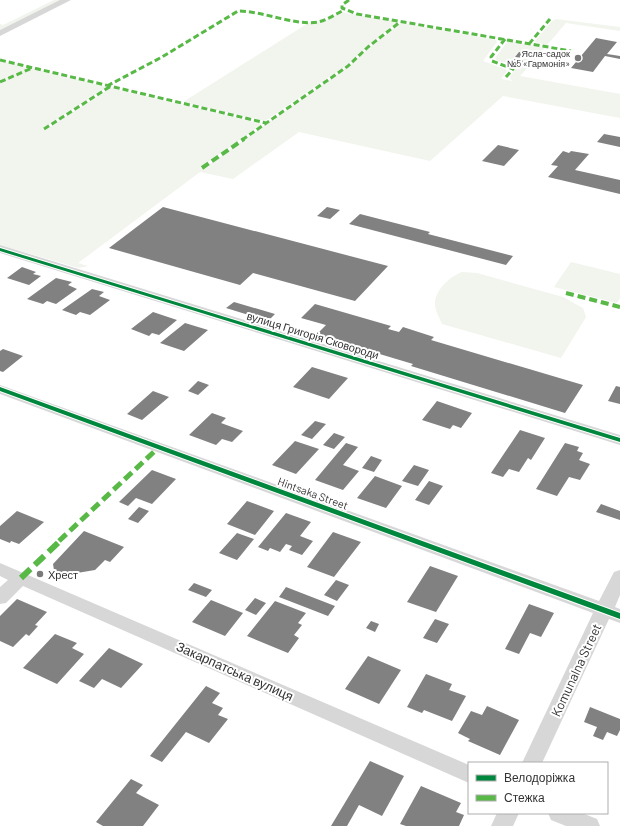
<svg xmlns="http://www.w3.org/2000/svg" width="620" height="826" font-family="Barlow,sans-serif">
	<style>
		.green { fill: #f1f5ed }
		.building { fill: #818181 }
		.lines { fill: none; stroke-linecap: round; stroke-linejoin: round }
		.minor { fill: #d7d7d7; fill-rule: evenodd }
		.quiet-far3 { stroke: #58b947; stroke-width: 3; stroke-dasharray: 6 3; stroke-linecap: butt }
		.quiet-far2 { stroke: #58b947; stroke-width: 4; stroke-dasharray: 8 4; stroke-linecap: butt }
		.quiet-far1 { stroke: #58b947; stroke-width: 5; stroke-dasharray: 10 5; stroke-linecap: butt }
		.quiet { stroke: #58b947; stroke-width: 6; stroke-dasharray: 13 6; stroke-linecap: butt }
		.cycleway-casing { stroke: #fff; stroke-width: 2 }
		.cycleway { fill: #00873e; fill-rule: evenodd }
		.poi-dot { fill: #7a7a7a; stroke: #fff; stroke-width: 1.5 }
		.labels { text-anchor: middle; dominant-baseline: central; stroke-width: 4; stroke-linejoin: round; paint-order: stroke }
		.far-poi-label { font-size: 9px; fill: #333; stroke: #fff; text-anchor: end }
		.street-label { font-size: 11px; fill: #333; stroke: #fff }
		.poi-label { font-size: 11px; fill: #333; stroke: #fff; text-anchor: start }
		.near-street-label { font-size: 13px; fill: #333; stroke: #fff }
	</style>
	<rect width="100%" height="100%" fill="#fff"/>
	<path class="green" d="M54 0H62L0 30V24L3 25Z
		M341 12 397 22 348 64 265 121 183 102 310 22H323Z
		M556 19 620 27V31L566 23 547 45 534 42 552 21Z
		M401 23 496 40 497 42 483 61 505 69 507 71 501 79 513 81 510 79V76L528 53 519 52 509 63 497 61 495 58 508 41 545 48 520 76 620 94V118L503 96 430 161 299 132 233 179 200 172 78 263 88 266 79 268 0 245V61L107 87 42 129 45 130 111 88 262 124 200 168 203 169 349 66 370 47Z
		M571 262 620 274V298L617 303 554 287Z
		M462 272 477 273 563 297 583 308 586 317 561 358 442 324C440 318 434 309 435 302 436 289 451 276 462 272Z"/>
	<path class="building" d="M596 38 617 42 607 54 620 56V59L605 56 593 72 571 68Z
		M519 52 528 53 524 58 515 57Z
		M513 59 522 60 523 61 518 67 507 65Z
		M604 134 620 137V147L597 142Z
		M498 145 519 150 504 166 482 161Z
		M563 151 569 153 571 151 589 154 575 170 620 180V194L548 177 558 166 551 165Z
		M163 207 388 266 355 301 253 273 240 285 109 248Z
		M327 207 340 210 330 219 317 216Z
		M360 214 430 232 428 234 513 256 506 265 349 224Z
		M22 267 36 272 33 274 41 276 29 285 7 278Z
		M56 278 72 282 68 285 77 289 56 304 47 301 43 304 27 299Z
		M92 289 104 292 99 296 110 300 90 315 80 312 76 315 62 310Z
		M234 302 275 314 268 321 226 308Z
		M315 304 391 326 388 329 399 332 403 327 434 337 431 340 583 385 565 413 411 366 413 364 316 335 326 325 301 318Z
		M153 312 177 320 159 335 152 333 149 336 131 329Z
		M185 323 208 330 184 351 160 343Z
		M3 349 23 356 3 372 0 371V351Z
		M312 367 348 378 329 399 293 387Z
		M198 381 209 385 198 395 188 391Z
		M616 386 620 387V404L608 401Z
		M153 391 169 397 142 420 127 414Z
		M437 401 472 413 461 428 453 425 450 429 422 420Z
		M212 413 226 418 221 423 243 431 232 442 222 439 216 445 189 435Z
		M315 421 326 424 312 439 301 435Z
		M520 430 545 438 531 460 528 458 519 472 509 469 503 477 491 473Z
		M334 433 345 437 334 449 323 445Z
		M295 441 319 449 296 474 272 465Z
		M346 443 358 447 343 465 359 471 343 490 315 480Z
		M565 443 579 447 577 451 583 453 579 460 590 464 580 480 569 477 557 496 536 489Z
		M371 456 382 460 374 472 362 468Z
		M414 465 429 470 418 486 402 481Z
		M152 470 176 479 152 504 136 498 128 506 119 502Z
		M375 476 402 486 386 508 357 498Z
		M429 481 443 486 429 505 415 500Z
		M247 501 274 511 255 535 227 524Z
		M601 504 620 511V520L596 512Z
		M139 507 149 511 138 523 128 519Z
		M17 511 44 522 19 544 11 541 10 543 0 539V526Z
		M286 513 311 522 300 536 313 541 302 555 289 550 292 546 286 544 280 552 270 548 268 551 258 547Z
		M84 531 124 547 110 562 105 560 95 570 65 575 54 570 53 564Z
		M333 532 361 542 334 577 307 567Z
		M237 533 254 539 237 560 219 553Z
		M430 566 458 576 436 612 407 602Z
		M336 580 349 585 337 601 324 595Z
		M194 583 212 590 206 597 188 590Z
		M286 587 335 606 328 616 279 597Z
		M255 598 266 603 256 615 245 610Z
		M17 599 47 612 35 625 38 626 29 636 26 634 13 647 0 641V616Z
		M211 600 243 613 225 636 192 622Z
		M275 601 306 613 298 623 302 625 294 635 299 638 288 653 247 636Z
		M529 604 554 613 541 637 530 633 519 654 505 649Z
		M435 619 449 624 437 643 423 638Z
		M371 621 379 624 375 632 366 628Z
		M55 634 77 643 72 648 84 654 57 684 23 668Z
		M109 648 143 664 121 688 102 679 94 688 79 681Z
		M368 656 401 670 379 704 345 689Z
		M426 674 452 684 449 690 466 696 452 721 424 710 422 713 407 707Z
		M206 686 220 693 212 703 223 708 218 715 228 719 209 743 186 732 162 762 150 756Z
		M487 706 519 720 500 755 468 741 470 739 458 733 471 711 482 715Z
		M590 707 620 719V730L617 736 607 732 603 740 593 736 597 727 584 722Z
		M370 761 404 776 382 816 359 805 347 826H331Z
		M131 779 143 785 136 793 159 805 143 826H103L96 822Z
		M421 786 461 803 456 812 464 815 459 826H406L400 824Z"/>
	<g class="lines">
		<path class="minor" d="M60 0H71L0 36V30Z
			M0 245 620 435V445L0 253Z
			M0 385 599 601 614 572 620 570V595L615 607 620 609V623L609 619 542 763H522L593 613 0 394Z
			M0 563 469 765V783L23 586 6 603 0 604V587L8 580 0 576Z
			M497 813H519L513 826H491Z
			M548 813H582L597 819 600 826H566L551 820Z"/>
		<path class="quiet-far3" d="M349 0 342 5V8L357 14 571 51
			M505 39 491 57 492 61 513 69 505 78
			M529 44 550 19
			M0 60 266 123
			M0 82 32 68
			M107 86 162 57 238 11C263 11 295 26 318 22 327 20 336 14 344 10
			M44 129 111 86
			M242 140 348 66 368 47 400 22"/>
		<path class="quiet-far2" d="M202 168 244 139
			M566 293 620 307"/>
		<path class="quiet-far1" d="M59 541 159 447"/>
		<path class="quiet" d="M21 578 61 540"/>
		<g class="cycleway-casing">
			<path id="cycleway" d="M0 248 620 438V442L0 251Z
				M0 387 620 613V619L0 391Z"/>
		</g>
		<use href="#cycleway" class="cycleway"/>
	</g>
	<g class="poi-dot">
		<circle cx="578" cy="58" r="4"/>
		<circle cx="40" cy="574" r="4"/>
	</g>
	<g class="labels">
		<g class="far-poi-label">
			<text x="570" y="53">Ясла-садок<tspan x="570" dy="10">№5 «Гармонія»</tspan></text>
		</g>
		<g class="street-label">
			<text transform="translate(313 335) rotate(17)">вулиця Григорія Сковороди</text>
			<text transform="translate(313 493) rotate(20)">Hintsaka Street</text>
		</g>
		<g class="poi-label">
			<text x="48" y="574">Хрест</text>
		</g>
		<g class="near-street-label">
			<text transform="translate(576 670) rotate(-65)">Komunalna Street</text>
			<text transform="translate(235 671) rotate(24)">Закарпатська вулиця</text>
		</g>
	</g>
	<rect x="468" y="762" width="140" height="52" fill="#ffffff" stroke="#adadad"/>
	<rect x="476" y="775" width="20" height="6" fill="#00873e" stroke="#adadad"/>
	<text x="504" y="782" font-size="12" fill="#333333">Велодоріжка</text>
	<rect x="476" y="795" width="20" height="6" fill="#58b947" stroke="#adadad"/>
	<text x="504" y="802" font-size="12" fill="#333333">Стежка</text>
</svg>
